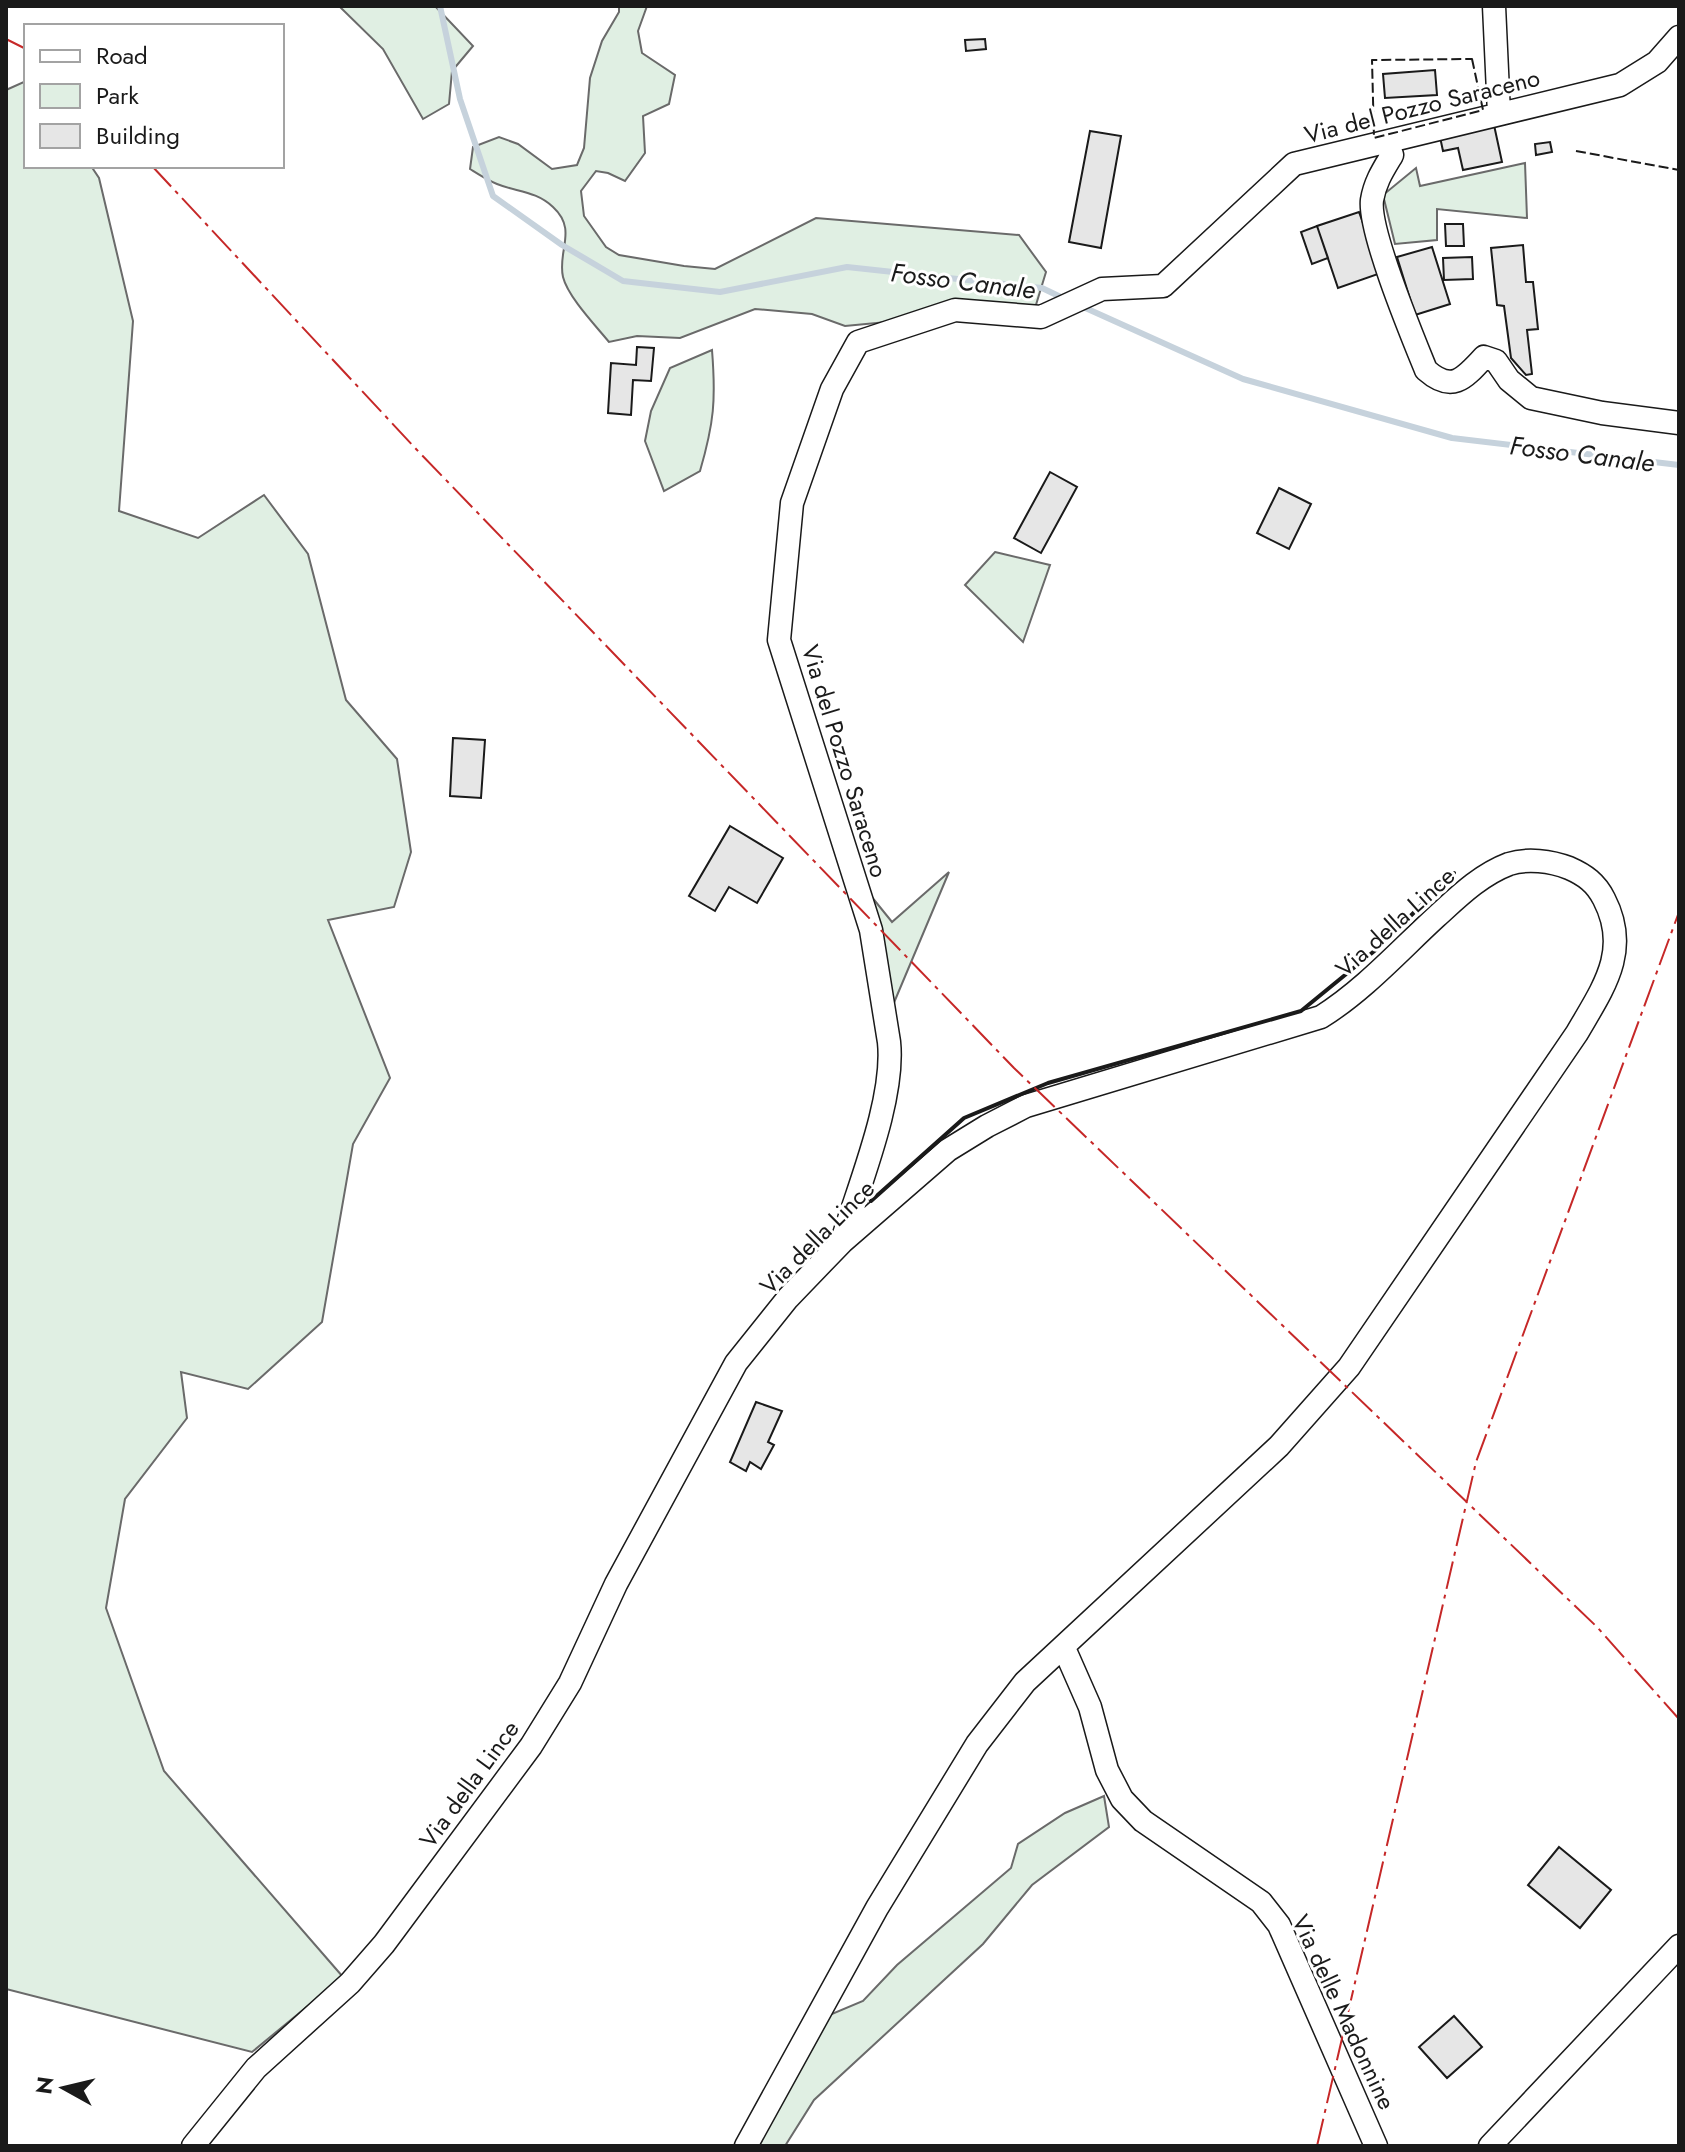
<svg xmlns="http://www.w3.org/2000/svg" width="1685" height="2152" font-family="Jost,sans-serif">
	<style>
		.green { fill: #e0efe3; stroke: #6a6a6a; stroke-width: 2 }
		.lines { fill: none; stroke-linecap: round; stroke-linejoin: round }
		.stream { stroke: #c6d2dc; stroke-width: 6 }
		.building { fill: #e6e6e6; stroke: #1a1a1a; stroke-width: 2 }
		.minor-casing { stroke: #1a1a1a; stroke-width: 25 }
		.minor { stroke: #fff; stroke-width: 22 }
		.fence { stroke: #1a1a1a; stroke-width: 2; stroke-dasharray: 10 4; stroke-linecap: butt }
		.wall { stroke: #1a1a1a; stroke-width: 4 }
		.power { stroke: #c62828; stroke-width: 2; stroke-dasharray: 28 6 4 6; stroke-linecap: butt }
		.labels { text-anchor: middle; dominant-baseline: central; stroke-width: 6; stroke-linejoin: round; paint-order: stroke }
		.street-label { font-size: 24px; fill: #1a1a1a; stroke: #fff }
		.water-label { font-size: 26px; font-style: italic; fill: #1a1a1a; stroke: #fff }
	</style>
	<rect width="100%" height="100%" fill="#fff"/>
	<path class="green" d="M339 6H435L473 46 452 71 449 104 423 119 383 49Z
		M619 6H647L638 31 642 53 675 75 669 104 643 116 645 153 625 181 608 173 596 171 581 191 584 216 606 247 619 255 684 266 715 269 816 218 1019 235 1046 272 1035 308 845 326 812 314 755 309 680 338 637 336 609 342C596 326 568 297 563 277 557 251 578 230 553 207 536 191 517 192 497 184 487 180 478 174 470 169L473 147 499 137 518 144 552 169 577 165 584 148 590 78 602 41 619 12Z
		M26 81V166H91L99 178 133 321 119 511 198 538 264 495 308 554 346 700 397 759 411 852 394 907 328 920 390 1078 353 1144 322 1322 248 1389 181 1372 187 1418 125 1499 106 1608 164 1771 343 1977 252 2052 6 1989V90Z
		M1525 163 1527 218 1437 209V240L1395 244 1383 195 1416 168 1420 186Z
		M712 350C716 400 714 423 700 471L664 491 645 441 651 411 670 368Z
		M995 552 1050 565 1023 642 965 585Z
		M949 872 893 1005 871 896 892 922Z
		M1104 1796 1109 1827 1032 1885 983 1944 814 2100 785 2146H757L827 2016 863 2001 897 1965 1011 1868 1018 1844 1065 1813Z"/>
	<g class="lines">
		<path class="stream" d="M440 6 460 99 493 196 562 245 623 281 720 292 847 267 1042 288 1067 300
			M1081 306 1243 379 1452 438 1679 465"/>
	</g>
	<path class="building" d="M985 39 986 49 966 51 965 40Z
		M1435 70 1437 95 1385 98 1383 74Z
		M1494 125 1502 162 1463 170 1458 148 1443 151 1440 137Z
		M1090 131 1121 136 1101 248 1069 242Z
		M1550 142 1552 152 1536 155 1535 144Z
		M1359 212 1381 273 1338 288 1317 226Z
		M1445 224H1463L1464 246H1446Z
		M1317 226 1328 258 1312 264 1301 232Z
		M1523 245 1526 282H1533L1538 329 1527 330 1532 374 1526 375 1511 358 1504 306 1497 305 1491 248Z
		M1432 247 1450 304 1415 315 1397 257Z
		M1472 257 1473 279 1444 280 1443 258Z
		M637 347 654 348 651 381 633 380 631 415 608 413 611 363 636 365Z
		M1050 472 1077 487 1041 553 1014 538Z
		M1279 488 1311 504 1289 549 1257 533Z
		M453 738 485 740 481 798 450 796Z
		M730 826 783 858 757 903 729 887 715 911 689 896Z
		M756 1402 782 1411 768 1442 774 1445 761 1469 750 1462 746 1471 730 1462Z
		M1559 1847 1611 1890 1580 1928 1528 1885Z
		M1454 2016 1482 2047 1447 2078 1419 2047Z"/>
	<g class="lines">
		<g class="minor-casing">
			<path id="minor" d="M1494 6 1499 114
				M1387 142 1392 155C1383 170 1375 182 1372 200 1368 230 1413 338 1426 370 1452 393 1464 379 1484 357L1496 361 1509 380 1531 398 1602 413 1679 423
				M842 1241C859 1185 895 1099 889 1042L871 930 779 640 792 503 832 389 858 342 955 310 1041 317 1102 289 1163 286 1294 164 1620 85 1657 62 1679 37
				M1064 1648 1090 1707 1107 1770 1122 1799 1143 1821 1261 1902 1279 1925 1376 2146
				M193 2146 256 2068 350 1983 384 1944 531 1746 570 1683 616 1584 736 1363 788 1298 842 1242 948 1150 987 1126 1026 1106 1321 1017C1364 990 1399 951 1436 917 1458 897 1480 875 1509 864 1527 858 1551 861 1569 868 1585 875 1596 883 1604 899 1631 951 1603 988 1577 1033L1349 1367 1279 1446 1025 1682 977 1744 877 1908 746 2146
				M1490 2146 1679 1946"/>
		</g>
		<use href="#minor" class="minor"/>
		<path class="fence" d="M1472 59 1483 110 1374 138 1372 60Z
			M1576 151 1679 170"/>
		<path class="wall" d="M871 1201 964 1118 1048 1083 1301 1011 1378 948 1454 873"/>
		<path class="power" d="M6 39 26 49
			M152 166 417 450 1014 1068 1597 1627 1679 1719
			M1317 2146 1476 1462 1679 912"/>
	</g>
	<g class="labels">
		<g class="street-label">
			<text transform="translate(1422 106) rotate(-14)">Via del Pozzo Saraceno</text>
			<text transform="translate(845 761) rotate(73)">Via del Pozzo Saraceno</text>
			<text transform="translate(1395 922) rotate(-42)">Via della Lince</text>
			<text transform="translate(817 1237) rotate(-45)">Via della Lince</text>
			<text transform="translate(469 1784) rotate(-54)">Via della Lince</text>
			<text transform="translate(1344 2012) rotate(65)">Via delle Madonnine</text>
		</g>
		<g class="water-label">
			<text transform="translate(963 281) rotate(7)">Fosso Canale</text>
			<text transform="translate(1582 454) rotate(7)">Fosso Canale</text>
		</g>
	</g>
	<rect width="1685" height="2152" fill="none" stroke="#1a1a1a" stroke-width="16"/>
	<rect x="24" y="24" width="260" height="144" fill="#ffffff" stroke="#a3a3a3" stroke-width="2"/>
	<rect x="40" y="50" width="40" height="12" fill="#ffffff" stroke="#a3a3a3" stroke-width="2"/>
	<text x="96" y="64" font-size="24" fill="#1a1a1a">Road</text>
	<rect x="40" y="84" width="40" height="24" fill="#e0efe3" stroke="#a3a3a3" stroke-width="2"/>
	<text x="96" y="104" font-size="24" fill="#1a1a1a">Park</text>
	<rect x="40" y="124" width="40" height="24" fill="#e6e6e6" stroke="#a3a3a3" stroke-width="2"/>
	<text x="96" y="144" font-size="24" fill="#1a1a1a">Building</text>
	<g transform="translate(64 2088) rotate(278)" stroke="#ffffff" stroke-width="6" paint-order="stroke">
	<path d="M0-6L14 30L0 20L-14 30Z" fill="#1a1a1a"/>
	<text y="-12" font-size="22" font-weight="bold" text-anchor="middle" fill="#1a1a1a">N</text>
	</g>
</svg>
